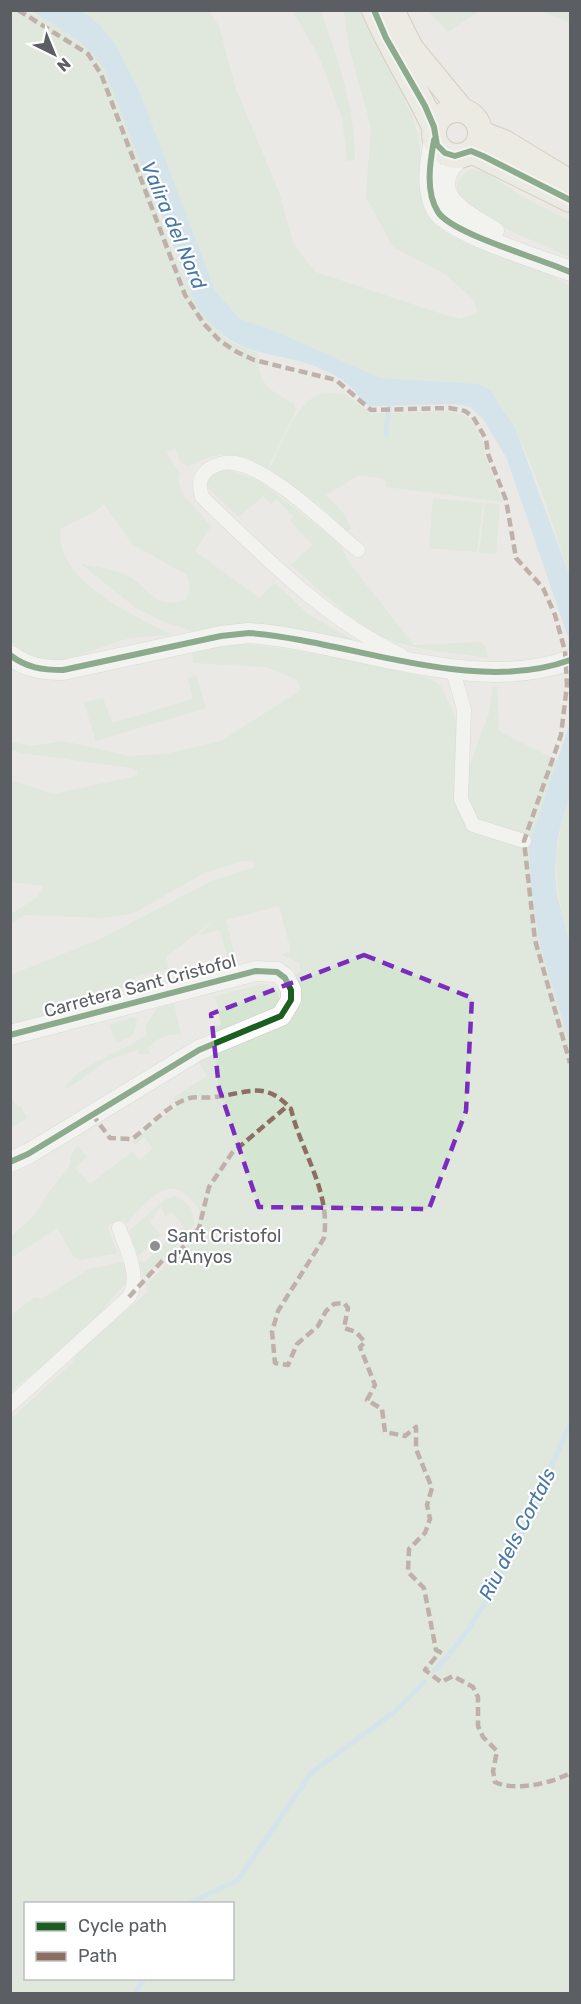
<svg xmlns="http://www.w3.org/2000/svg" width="581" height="2004" font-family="Rubik,sans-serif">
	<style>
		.green { fill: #d4e5d1; fill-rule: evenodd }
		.water { fill: #bcdcf2 }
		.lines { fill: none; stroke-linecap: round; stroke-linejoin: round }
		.stream { stroke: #bcdcf2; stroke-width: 5 }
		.street-casing { stroke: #c7c7c7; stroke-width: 15 }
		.secondary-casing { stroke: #c7c7c6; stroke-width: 21 }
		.highway-casing { stroke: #beb096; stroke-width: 26 }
		.street { stroke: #fcfcfb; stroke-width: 14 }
		.secondary { stroke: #fcfcfb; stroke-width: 20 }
		.highway { stroke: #edeae1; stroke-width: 24 }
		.quiet { stroke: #8d6e63; stroke-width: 4.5; stroke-dasharray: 9 4.5; stroke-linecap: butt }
		.cycleway-casing { stroke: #fff; stroke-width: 10 }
		.cycleway { stroke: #1b5e20; stroke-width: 6 }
		.marked { fill: none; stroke: #7b2cbf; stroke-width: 4.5; stroke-dasharray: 12 8; stroke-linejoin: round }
		.poi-dot { fill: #8d8f90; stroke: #fff; stroke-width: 2 }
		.labels { text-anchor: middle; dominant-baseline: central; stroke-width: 4.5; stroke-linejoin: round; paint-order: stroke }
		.street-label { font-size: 18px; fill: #5b5e62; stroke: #fff }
		.poi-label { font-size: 18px; fill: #5b5e62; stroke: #fff; text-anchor: start }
		.water-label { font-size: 20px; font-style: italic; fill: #4778a6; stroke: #fff }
	</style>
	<rect width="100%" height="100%" fill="#eae9e5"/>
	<path class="green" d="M10 11C38 10 71 29 91 49 105 64 112 87 120 106 151 177 169 277 221 334 230 344 246 348 258 353 258 385 268 389 294 404L296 410 267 470C231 455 226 447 189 466L181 463 175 449 166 452 180 474 178 477 182 494 211 526 195 551 259 598 275 583 308 614 363 646 223 626 193 631 162 621 136 608 81 564C96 567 114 569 128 576 151 588 151 610 186 600L190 590 187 575 132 544 104 504C94 515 75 519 61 529 52 579 137 618 174 635 159 636 142 636 127 639 84 649 46 682 11 641Z
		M82 11H209L219 26 236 89 279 192 293 242 303 257 316 272 442 314 461 319 477 313 474 300 443 273 393 247 366 197 371 127 349 48 344 11H363L411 95 404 100 412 115 419 139 424 204 433 221 455 238 552 275 570 287V577C554 531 520 406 478 384L380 378 275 331 240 319 215 291 203 265 141 94 86 13Z
		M293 11H321C338 60 355 107 355 160L347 161 342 117 319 57Z
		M428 11H479L448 32Z
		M542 11H570V23Z
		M472 169 486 173 525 198 570 221V257C547 247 478 219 463 202 451 189 459 175 472 169Z
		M345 394 371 414 445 411 464 415 472 421 486 448 484 453 503 502 386 487 385 479 359 475 326 495 345 515 351 529 348 532 314 500 268 473C279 451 295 401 321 394 328 392 337 394 345 394Z
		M225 468 261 482 338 542 351 565 414 645 480 642 486 646 488 658C455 653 419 651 387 639 356 627 317 587 291 565L312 545 290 520 293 517 277 499 271 504 263 496 239 517 209 489 207 480 213 473Z
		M433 498 483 503 477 552 429 548Z
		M485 503 500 504 496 554 479 553Z
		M243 643 332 656 429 678 441 686 454 714 468 770 489 713 493 686 497 687 499 731 558 761 529 845 540 944 570 1044V1993H11V1419L72 1363 81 1348 66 1347 11 1391V1315L33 1298 38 1297 40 1300 89 1269 123 1262 130 1272 126 1283 104 1307 114 1321 148 1292 146 1285 197 1235 199 1209C170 1168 152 1198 126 1223L124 1220 109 1224 108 1229 118 1253 80 1260 74 1257 57 1228 11 1258V1236L34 1216 48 1193 69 1167 72 1153 78 1145 87 1157 75 1168 90 1184 132 1152 140 1160 153 1148 144 1137 136 1144 131 1142 176 1107 174 1097 207 1076 198 1060 291 1021 299 1003 293 977 300 971V964L281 954 291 951 279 906 226 920 236 962 229 964 220 930 199 935 217 918 166 957 169 969 138 976 103 1003 11 1027V975L100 939 212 881 254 867 255 862 243 861 204 873 134 913 103 918 26 915 11 923V914L38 897 43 886 11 882V780L53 794 136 776 138 772 132 768 21 753 11 750V742L31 746 63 741 129 756 165 754 221 741 301 690 297 680 267 667 193 663 192 652ZM26 1904H232V1978H26Z
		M196 675 206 708 96 741 84 703 103 698 112 723 193 699 188 678Z
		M570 793V945C553 880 551 858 570 793Z
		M263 984C277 986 281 994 279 1007L240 1021 212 1035 210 1028 221 1025 215 996Z
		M174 1004 181 1034C165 1034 156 1039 147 1049L150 1054H139L137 1050 106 1061 67 1089 65 1086C87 1060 121 1054 147 1034L145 1026 158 1007Z
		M133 1017 137 1019 134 1034 117 1043 109 1025Z
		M10 1096 18 1107 21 1106 27 1118 11 1128Z
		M174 1196C189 1201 194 1210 194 1225L178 1246 144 1277 139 1263 141 1260 144 1263 184 1226 171 1212 165 1217 161 1206 150 1222 161 1235 138 1256 129 1231 164 1200Z"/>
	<path class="water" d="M31 11H82L101 26 115 44 141 95 215 291 240 319 275 331 380 378 478 384 490 390 515 428 570 577V643L507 459 484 420 470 407 456 404 369 406C358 396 347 381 334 375 278 344 241 369 196 305L105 70C86 41 60 27 31 11Z
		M570 723V793L558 836 555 871 557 895 570 945V1044L540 944 532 892 529 845Z"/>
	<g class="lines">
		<path class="stream" d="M386 434 390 400
			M435 1670C495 1609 535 1502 570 1424
			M187 1904 238 1880 311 1773 394 1712 424 1682
			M136 1994 144 1978"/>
		<g class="street-casing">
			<path id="street" d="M358 550C328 525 272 470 235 463 225 461 217 464 209 469 198 477 199 485 202 497 264 556 323 618 401 655
				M452 668 464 709 461 799 473 825 524 841
				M10 1405 129 1297C141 1275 127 1251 119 1228"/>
		</g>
		<g class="secondary-casing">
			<path id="secondary" d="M434 140C430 161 425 188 436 209 448 232 542 260 570 271
				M461 156C421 191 464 215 494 231
				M10 655C27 668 42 670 63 670L221 636 249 633C347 640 474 696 570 660
				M10 1035 256 971 277 972 285 978 291 990V1000L281 1016 199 1050 28 1154 10 1162"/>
		</g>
		<g class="highway-casing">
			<path id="highway" d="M374 10C391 51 416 87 434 127
				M392 10 411 48 462 110
				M434 133a23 23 0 1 1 46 0a23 23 0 1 1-46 0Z
				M480 133 504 142 570 182
				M471 151 570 200"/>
		</g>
		<use href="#street" class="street"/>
		<use href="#secondary" class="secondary"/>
		<use href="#highway" class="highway"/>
		<path class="quiet" d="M18 10 88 54 101 74 185 295 204 324 220 341 237 352 254 360 336 380 371 410 449 408 465 411 473 417 486 439 488 454 506 500 516 558 543 588 555 615 565 651 567 685 561 735 524 841 535 940 570 1063
			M92 1114 110 1138 132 1139C149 1127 165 1108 184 1100 194 1095 204 1099 215 1097 248 1093 265 1080 291 1109
			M129 1297 164 1259 179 1252 199 1228 209 1187 232 1153 285 1108 291 1109C301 1152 331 1191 324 1238L278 1311 272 1332 275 1363 288 1365 297 1344 318 1326 326 1311 334 1304 344 1303 348 1308 344 1328 356 1332 365 1342 360 1347 375 1385 367 1400 382 1409 385 1432 405 1436 416 1427V1449L432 1488 427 1505 430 1519 425 1533 409 1549 408 1572 424 1588 436 1650 440 1652 425 1670 441 1682 453 1676 473 1687 478 1697V1726L483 1737 497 1751 493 1771 495 1782C514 1792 553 1783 570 1773"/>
		<g class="cycleway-casing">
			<path id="cycleway" d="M374 10 386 38 425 106 434 127 437 145 445 153 455 156 471 151 483 156 570 200
				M434 140C430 162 425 192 438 212 452 234 542 259 570 272
				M10 655C27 668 42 670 63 670L221 636 249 633C347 640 474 696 570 660
				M10 1035 256 971 277 972 285 978 291 990V1000L281 1016 199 1050 28 1154 10 1162"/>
		</g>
		<use href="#cycleway" class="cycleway"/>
	</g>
	<path d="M0 0H581V2004H0ZM364 955 472 998 466 1111 429 1209 259 1207 219 1088 211 1014Z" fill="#eae9e5" fill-opacity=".55" fill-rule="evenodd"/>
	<path class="marked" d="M364 955 472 998 466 1111 429 1209 259 1207 219 1088 211 1014Z"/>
	<circle class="poi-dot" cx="155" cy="1246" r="6"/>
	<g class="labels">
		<g class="street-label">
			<text transform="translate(140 986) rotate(-15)">Carretera Sant Cristofol</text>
		</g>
		<g class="poi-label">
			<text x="167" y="1236">Sant Cristofol<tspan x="167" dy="21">d'Anyos</tspan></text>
		</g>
		<g class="water-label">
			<text transform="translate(174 225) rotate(67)">Valira del Nord</text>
			<text transform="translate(517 1534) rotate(-63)">Riu dels Cortals</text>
		</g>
	</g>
	<rect width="581" height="2004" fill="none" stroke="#5b5e62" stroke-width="24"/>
	<rect x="24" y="1902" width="210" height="78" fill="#ffffff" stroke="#bdbfc0" stroke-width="1.5"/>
	<rect x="36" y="1922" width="30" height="9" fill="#1b5e20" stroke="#bdbfc0" stroke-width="1.5"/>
	<text x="78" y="1932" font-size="18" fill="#5b5e62">Cycle path</text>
	<rect x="36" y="1952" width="30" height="9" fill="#8d6e63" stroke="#bdbfc0" stroke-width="1.5"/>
	<text x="78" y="1962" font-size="18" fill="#5b5e62">Path</text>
	<g transform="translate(54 54) rotate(137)" stroke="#ffffff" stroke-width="4.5" paint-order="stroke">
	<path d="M0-4.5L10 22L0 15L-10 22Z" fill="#5b5e62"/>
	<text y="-9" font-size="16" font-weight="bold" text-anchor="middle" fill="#5b5e62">N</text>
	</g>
</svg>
